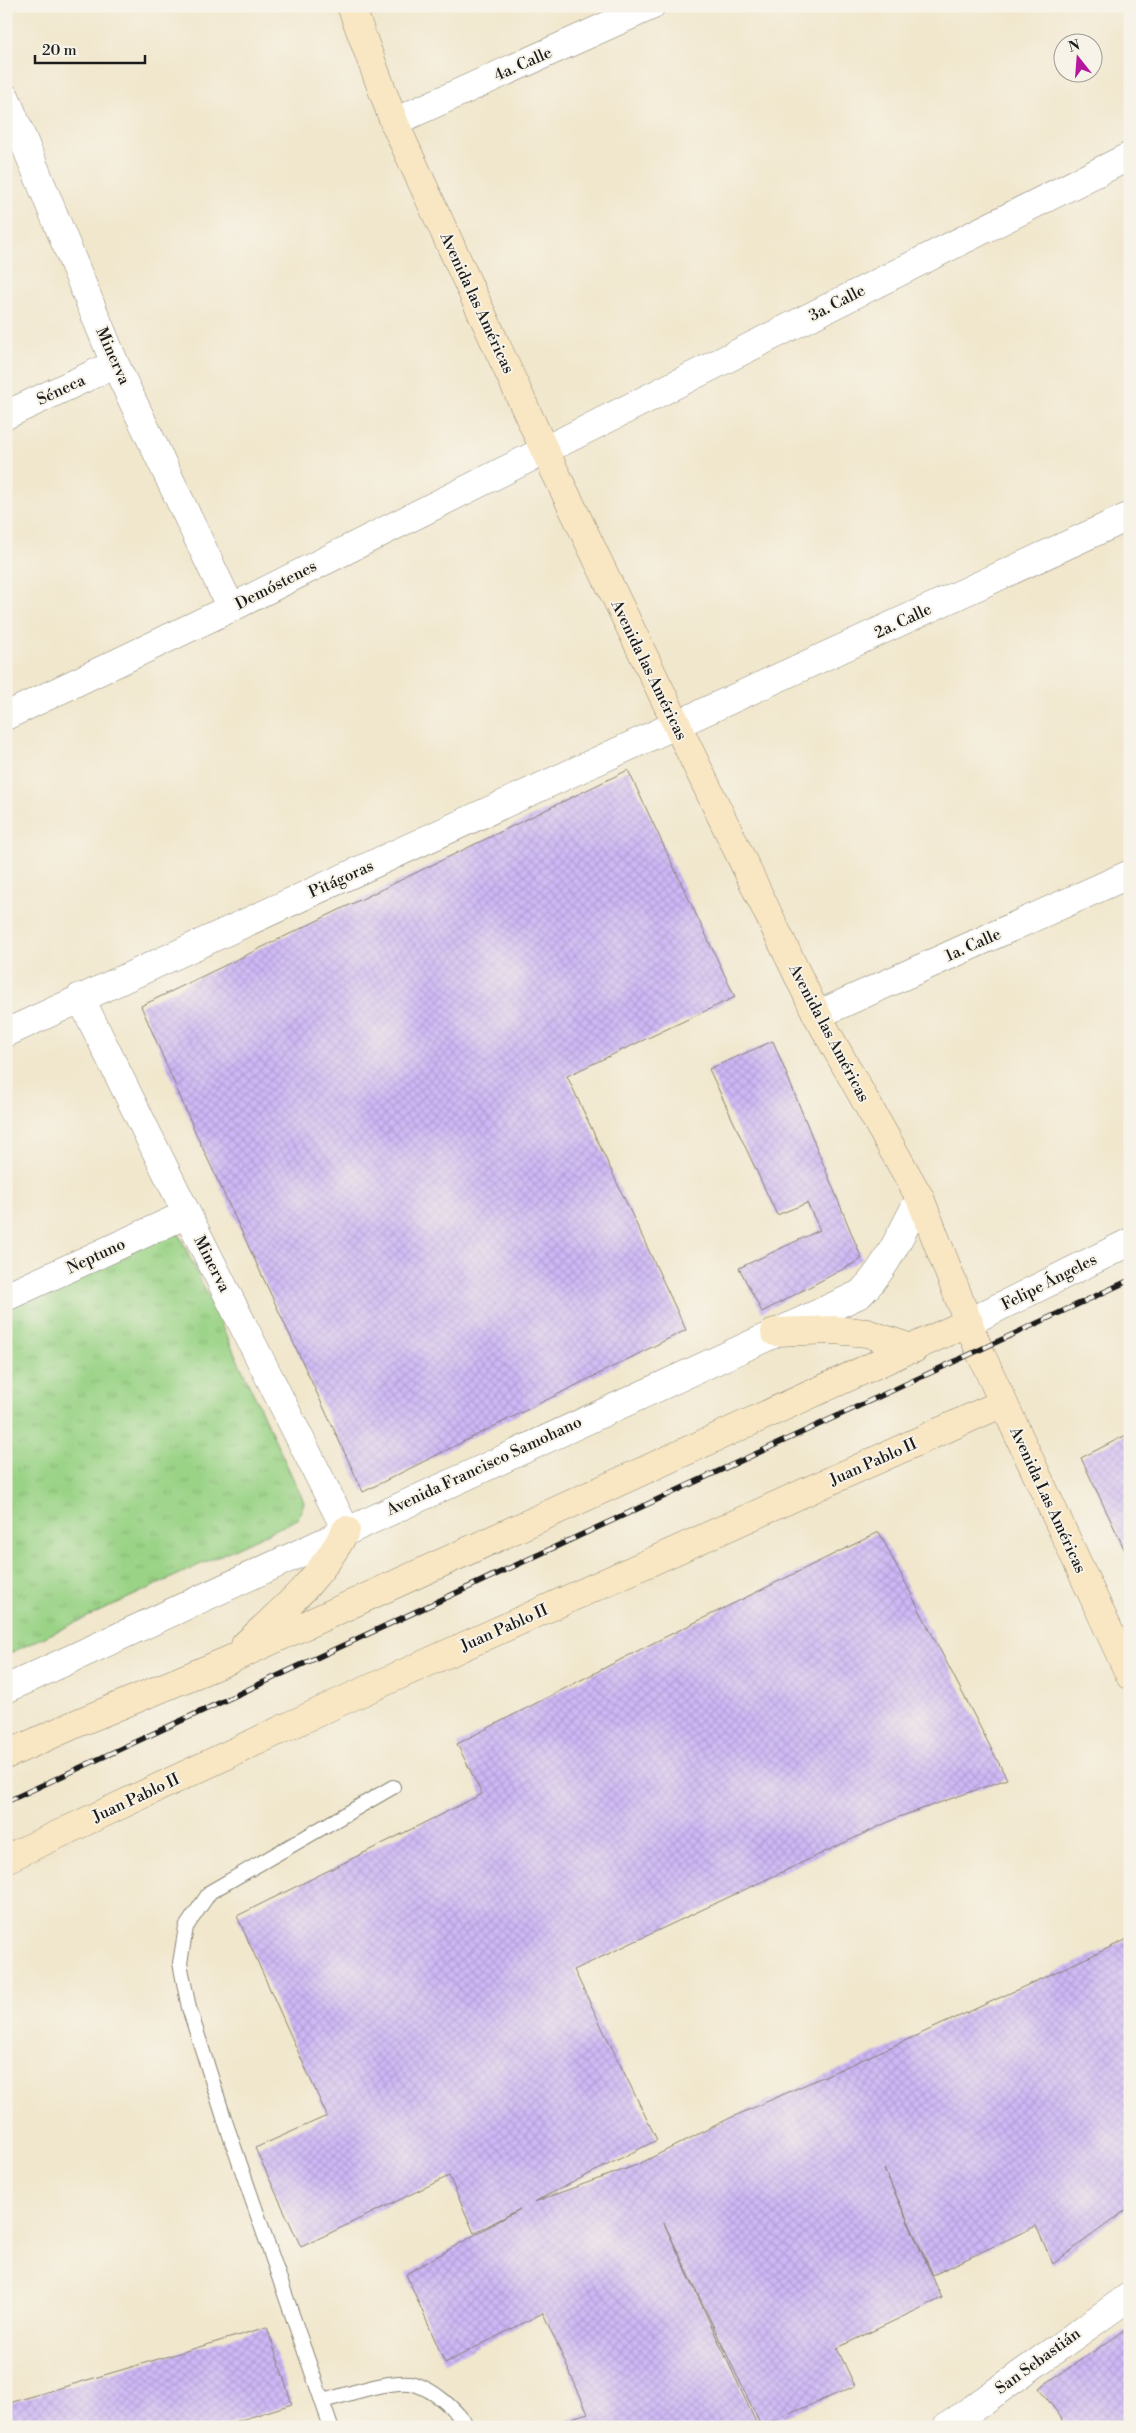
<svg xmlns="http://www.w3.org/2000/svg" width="1136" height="2433" font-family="'Libre Bodoni',serif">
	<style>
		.park { fill: url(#park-tufts); stroke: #5b7851 }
		.building { fill: url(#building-cross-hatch) }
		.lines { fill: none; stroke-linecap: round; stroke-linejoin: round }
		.lane-casing { stroke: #868274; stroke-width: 16 }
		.street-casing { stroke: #868274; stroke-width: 29 }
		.secondary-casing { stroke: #868274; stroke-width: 29 }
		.lane { stroke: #fff; stroke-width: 14 }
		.street { stroke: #fff; stroke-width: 28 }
		.secondary { stroke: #f9e7c3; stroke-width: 28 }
		.rail-casing { stroke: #1c1c1c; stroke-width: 5.5 }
		.rail { stroke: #f7f3e8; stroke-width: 4; stroke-dasharray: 11; stroke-linecap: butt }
		.labels { text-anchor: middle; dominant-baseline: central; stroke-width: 4; stroke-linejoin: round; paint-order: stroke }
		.street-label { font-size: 16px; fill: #1c1c1c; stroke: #f7f3e8 }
	</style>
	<defs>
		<pattern id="park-tufts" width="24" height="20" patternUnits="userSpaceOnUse" patternTransform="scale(1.25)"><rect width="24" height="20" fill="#9ad386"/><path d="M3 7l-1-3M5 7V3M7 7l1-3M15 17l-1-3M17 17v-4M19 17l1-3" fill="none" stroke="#84b573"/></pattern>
		<pattern id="building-cross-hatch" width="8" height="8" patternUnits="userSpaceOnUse" patternTransform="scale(1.25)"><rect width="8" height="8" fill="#ceb7f6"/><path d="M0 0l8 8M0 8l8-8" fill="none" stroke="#b09dd2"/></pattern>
	</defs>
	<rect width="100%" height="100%" fill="#f7f3e8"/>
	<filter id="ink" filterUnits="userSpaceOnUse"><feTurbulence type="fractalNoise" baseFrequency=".02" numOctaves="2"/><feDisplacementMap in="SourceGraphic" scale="10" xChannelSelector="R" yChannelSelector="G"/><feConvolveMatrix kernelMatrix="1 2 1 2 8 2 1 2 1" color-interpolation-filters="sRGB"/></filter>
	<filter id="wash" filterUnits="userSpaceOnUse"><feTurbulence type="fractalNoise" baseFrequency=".0096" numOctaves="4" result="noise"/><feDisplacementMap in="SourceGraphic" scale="20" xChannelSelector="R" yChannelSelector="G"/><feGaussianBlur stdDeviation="1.12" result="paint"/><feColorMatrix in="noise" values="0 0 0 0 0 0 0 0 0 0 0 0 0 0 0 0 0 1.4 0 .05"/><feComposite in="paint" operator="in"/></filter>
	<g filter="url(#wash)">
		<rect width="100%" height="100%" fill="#f1e7cd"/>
		<path class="park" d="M178 1232 304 1502 298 1519 6 1655V1303Z"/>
		<g id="blocks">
			<path class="building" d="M628 770 735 997 567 1076 686 1330 363 1492 197 1136 141 1006Z
				M773 1041 862 1259 762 1312 739 1268 820 1230 807 1203 777 1215 709 1069Z
				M1130 1433V1561L1081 1458Z
				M879 1532 1007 1779 899 1817 574 1970 657 2140 534 2202 637 2165 730 2118 938 2026 1130 1938V2207L1053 2264 1036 2226 933 2275 884 2169 942 2298 837 2348 855 2386 761 2426 664 2223 758 2427H565L562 2421 588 2413 543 2313 445 2363 406 2274 520 2209 474 2233 449 2176 301 2247 255 2148 327 2116 237 1916 482 1794 457 1744 651 1644Z
				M267 2327 292 2404 219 2427H6V2404Z
				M1130 2327V2427H1068L1039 2388Z"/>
		</g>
	</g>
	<g filter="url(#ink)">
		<use href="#blocks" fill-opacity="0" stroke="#868274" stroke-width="1"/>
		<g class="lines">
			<g class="lane-casing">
				<path id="lane" d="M322 2401C344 2396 393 2378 414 2384 435 2390 455 2409 468 2427
					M331 2427 225 2121 189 2008 180 1963 186 1927 210 1892 393 1787"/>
			</g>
			<g class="street-casing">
				<path id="street" d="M6 98 115 364 231 608
					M394 122 651 6
					M6 415 115 364
					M6 716 231 608 1130 156
					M80 997 187 1214 346 1530
					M817 1015 1130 874
					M6 1033 1130 516
					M6 1297 187 1214
					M969 1322 1130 1242
					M6 1689 860 1294C887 1268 902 1231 920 1198
					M947 2427 1130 2296"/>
			</g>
			<g class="secondary-casing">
				<path id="secondary" d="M351 6 394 122 544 449 817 1015 920 1198 979 1350 1130 1676
					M775 1332 834 1330 867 1333 914 1349
					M245 1645C283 1610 322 1577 346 1530
					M6 1755 80 1722 227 1661 969 1322
					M6 1859 340 1702 1003 1403"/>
			</g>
			<use href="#lane" class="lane"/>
			<use href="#street" class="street"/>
			<use href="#secondary" class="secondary"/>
			<g class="rail-casing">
				<path id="rail" d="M6 1802 1130 1280"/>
			</g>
			<use href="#rail" class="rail"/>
		</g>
	</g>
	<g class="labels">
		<g class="street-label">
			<text transform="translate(523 64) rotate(-24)">4a. Calle</text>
			<text transform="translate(477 303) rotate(65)">Avenida las Américas</text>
			<text transform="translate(837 303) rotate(-27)">3a. Calle</text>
			<text transform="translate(113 356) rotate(66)">Minerva</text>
			<text transform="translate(61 390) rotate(-25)">Séneca</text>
			<text transform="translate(276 585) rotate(-27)">Demóstenes</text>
			<text transform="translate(903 621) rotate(-25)">2a. Calle</text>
			<text transform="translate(649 670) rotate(64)">Avenida las Américas</text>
			<text transform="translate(341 879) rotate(-24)">Pitágoras</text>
			<text transform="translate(973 945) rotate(-24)">1a. Calle</text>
			<text transform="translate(829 1033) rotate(62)">Avenida las Américas</text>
			<text transform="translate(96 1256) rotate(-25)">Neptuno</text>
			<text transform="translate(212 1264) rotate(63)">Minerva</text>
			<text transform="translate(1049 1282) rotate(-27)">Felipe Ángeles</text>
			<text transform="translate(873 1462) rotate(-24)">Juan Pablo II</text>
			<text transform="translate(484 1466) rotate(-25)">Avenida Francisco Samohano</text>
			<text transform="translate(1048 1500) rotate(65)">Avenida Las Américas</text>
			<text transform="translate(504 1628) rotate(-24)">Juan Pablo II</text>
			<text transform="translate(136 1798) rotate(-25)">Juan Pablo II</text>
			<text transform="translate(1038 2361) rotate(-36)">San Sebastián</text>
		</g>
	</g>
	<rect width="1136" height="2433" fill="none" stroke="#f7f3e8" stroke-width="25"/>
	<g transform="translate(1078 58) rotate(343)"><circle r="24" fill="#f7f3e8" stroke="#9f9d96"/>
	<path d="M0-4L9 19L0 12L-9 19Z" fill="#b5179e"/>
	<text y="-8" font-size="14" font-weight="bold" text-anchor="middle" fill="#1c1c1c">N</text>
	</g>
	<path d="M35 55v8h110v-8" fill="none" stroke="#1c1c1c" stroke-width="2.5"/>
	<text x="42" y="55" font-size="15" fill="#1c1c1c" stroke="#f7f3e8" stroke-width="4" paint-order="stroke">20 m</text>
</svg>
